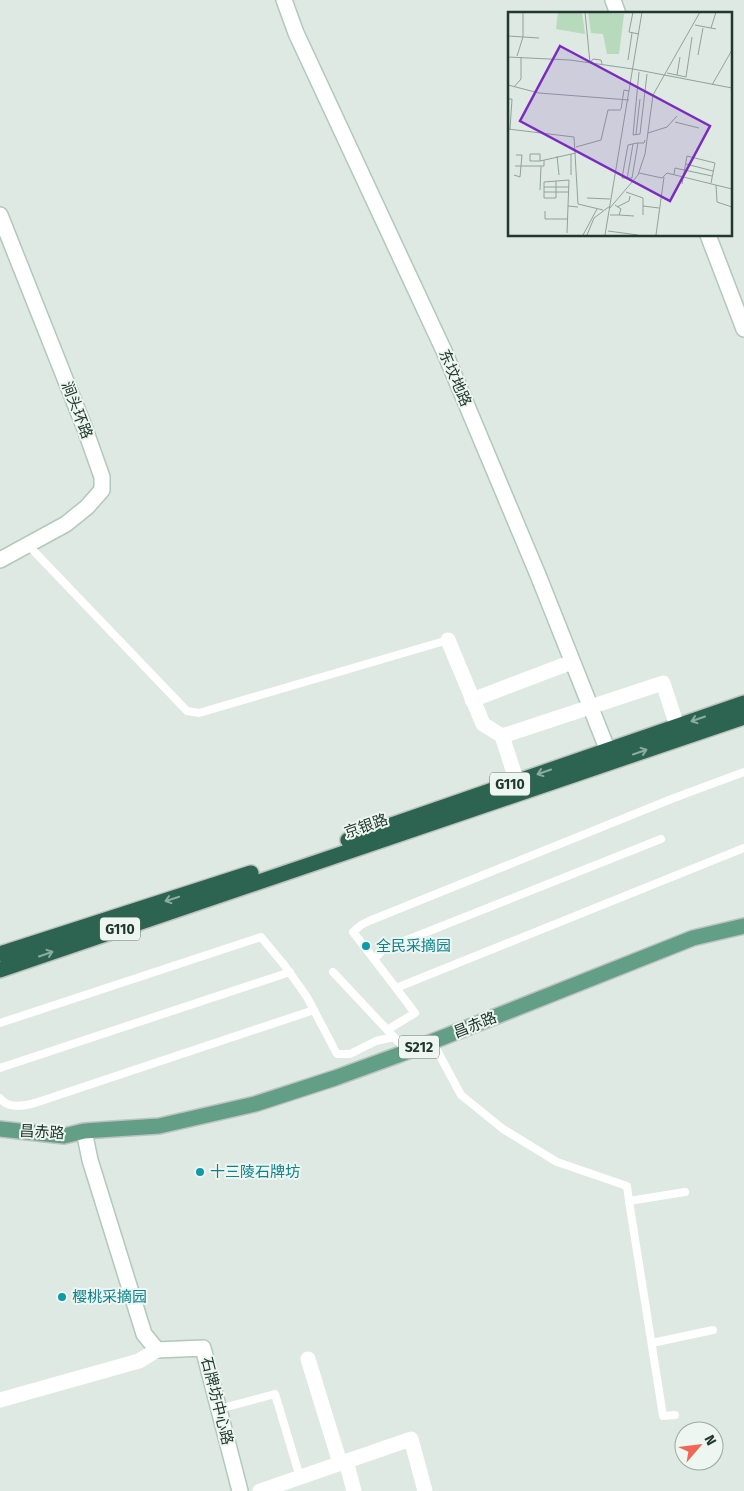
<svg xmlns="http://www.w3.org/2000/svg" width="744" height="1491" font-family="'Fira Sans','Noto Sans SC',sans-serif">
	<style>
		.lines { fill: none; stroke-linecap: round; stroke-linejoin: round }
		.secondary-casing { stroke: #b1c8bd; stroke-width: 18 }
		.primary-casing { stroke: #bcc3c0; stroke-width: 18 }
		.highway-casing { stroke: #bcc3c0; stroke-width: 18 }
		.lane { stroke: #fff; stroke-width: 8 }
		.street { stroke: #fff; stroke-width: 15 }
		.secondary { stroke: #fff; stroke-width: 15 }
		.primary { stroke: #639e87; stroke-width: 15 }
		.highway { stroke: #2c6351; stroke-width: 15 }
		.oneway { stroke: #8daca1 }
		.culture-dot { fill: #0f9aa8; stroke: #eef6f1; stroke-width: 2 }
		.labels { text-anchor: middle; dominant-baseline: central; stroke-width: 4; stroke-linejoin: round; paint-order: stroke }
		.shield { fill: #eef6f1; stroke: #5e7168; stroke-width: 1 }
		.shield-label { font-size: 14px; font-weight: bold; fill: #20382e }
		.street-label { font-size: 15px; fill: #20382e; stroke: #eef6f1 }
		.culture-label { font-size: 15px; fill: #0d838f; stroke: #eef6f1; text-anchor: start }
		.inset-road { fill: none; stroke: #91a29a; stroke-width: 1 }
		.view { fill: #7b2cbf; fill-opacity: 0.15; stroke: #7b2cbf; stroke-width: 2.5 }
		.inset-edge { fill: none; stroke: #20382e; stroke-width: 2.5 }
	</style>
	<rect width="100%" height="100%" fill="#dde9e2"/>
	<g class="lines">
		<g class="secondary-casing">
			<path id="secondary" d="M284 0 296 33 444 351 538 575 612 761
				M613 0 618 14
				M0 215 85 429 102 477V490L87 507 66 524 0 560
				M708 235 744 329
				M84 1131 90 1160 144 1334 157 1350 203 1348 240 1491"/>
		</g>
		<g class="primary-casing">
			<path id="primary" d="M0 1129 64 1136 84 1131 159 1126 255 1104 335 1078 401 1054 693 938 744 926"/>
		</g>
		<g class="highway-casing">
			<path id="highway" d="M348 840 744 703
				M0 954 251 873
				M0 970 744 717"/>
		</g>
		<path class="lane" d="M28 545 187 711 199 713 448 640
			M744 772 674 798 369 921 361 925 353 932 396 988 744 848
			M374 959 384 949 661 839
			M333 972 407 1051
			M0 1023 261 937 285 966 307 997 337 1054H350L376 1041 394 1037
			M387 1030 415 1013 396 988
			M432 1041 461 1095 503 1129 557 1162 627 1186 629 1201 685 1192
			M0 1068 290 972
			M0 1098C8 1109 23 1106 35 1103L314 1010
			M629 1201 663 1416 675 1415
			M652 1343 713 1330
			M219 1409 275 1394 300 1477"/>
		<path class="street" d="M448 640 483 724 502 736
			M472 700 572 662
			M517 782 502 736 663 683 677 726
			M308 1359 340 1463
			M0 1400 139 1361 157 1350
			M346 1461 354 1491
			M260 1491 411 1439 425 1491"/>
		<use href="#secondary" class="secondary"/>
		<use href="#primary" class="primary"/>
		<use href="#highway" class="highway"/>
	</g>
	<defs><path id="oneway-shaft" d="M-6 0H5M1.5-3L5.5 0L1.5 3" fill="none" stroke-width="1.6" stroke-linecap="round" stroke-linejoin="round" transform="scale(1.25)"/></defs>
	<g class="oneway">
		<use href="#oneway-shaft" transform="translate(698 719) rotate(161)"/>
		<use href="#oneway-shaft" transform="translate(640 752) rotate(-19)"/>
		<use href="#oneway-shaft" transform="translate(544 772) rotate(161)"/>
		<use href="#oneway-shaft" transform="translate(172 899) rotate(162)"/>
		<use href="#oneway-shaft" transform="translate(46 954) rotate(-19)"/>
	</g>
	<g class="culture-dot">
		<circle cx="366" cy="946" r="5"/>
		<circle cx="200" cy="1172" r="5"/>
		<circle cx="62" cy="1297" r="5"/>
	</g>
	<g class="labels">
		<g class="shield">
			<rect x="490" y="772.5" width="40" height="23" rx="4"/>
			<rect x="100" y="917.5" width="40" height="23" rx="4"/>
			<rect x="399" y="1035.5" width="40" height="23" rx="4"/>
		</g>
		<g class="shield-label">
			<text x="510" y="784">G110</text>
			<text x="120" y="929">G110</text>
			<text x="419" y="1047">S212</text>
		</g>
		<g class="street-label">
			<text transform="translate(455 378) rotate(67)">东坟地路</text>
			<text transform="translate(77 410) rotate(69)">涧头环路</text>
			<text transform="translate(366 826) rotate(-19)">京银路</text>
			<text transform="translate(475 1025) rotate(-22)">昌赤路</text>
			<text transform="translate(42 1132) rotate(3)">昌赤路</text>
			<text transform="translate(217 1401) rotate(76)">石牌坊中心路</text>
		</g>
		<g class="culture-label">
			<text x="376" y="946">全民采摘园</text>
			<text x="210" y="1172">十三陵石牌坊</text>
			<text x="72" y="1297">樱桃采摘园</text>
		</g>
	</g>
	<g transform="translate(508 12)">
		<rect width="224" height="224" fill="#dde9e2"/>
		<path d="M50 0H74L77 22 48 17ZM80 0 116 2 111 42H99L95 22 83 21Z" fill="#b6dabb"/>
		<path class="inset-road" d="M77 0 82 51 85 47 93 48 94 52M125 0 121 20 131 22M187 13 208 17M203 16 208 0M0 24 31 26M190 43 195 16M9 44 15 25V0M0 45 62 48 125 57M120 48 124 21M125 57 224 76M131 60 125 123 132 122 139 62M159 61 178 65 184 25M169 63 172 45M0 73 31 81 121 88M204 73 224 38M6 75 13 67V45M0 87H4L2 117M113 97 116 78 121 79M167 110 191 116M0 117 66 125 70 192 95 198M140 121 159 115 169 104M128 122 132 87M130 131 124 166H114L120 133 129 131H136L137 128M68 135 93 128 100 98H113M63 142V163M49 144 51 163M32 149V142H22V149H32L68 141M178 152 205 159M7 154H36V148M131 161 154 166 159 161 224 177M166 162 167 156 204 164M6 163 12 165 14 143H8M119 167 125 132M48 169V186H36V170L61 168 60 194M174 172 179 144 207 151 203 171M208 173 209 190 224 195M36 175H61M32 178 33 154M36 180H61M118 180 135 186V203M79 186 102 187M135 194 151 196M109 195 121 189 122 184M101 197 130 163 137 142 145 83 192 0M37 199V207H60M102 203H111L113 197 107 193M111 203 126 204M100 219 130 223M59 221 60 194 70 195M75 223 89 197M79 223 86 206 102 194M97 223 134 0M148 223 156 165"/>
		<path class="view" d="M52 34 202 114 162 189 12 109Z"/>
		<rect width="224" height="224" class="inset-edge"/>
	</g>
	<g transform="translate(699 1446) rotate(62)"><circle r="24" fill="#eef6f1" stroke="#9caaa3"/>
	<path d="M0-4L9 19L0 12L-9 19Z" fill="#ef6756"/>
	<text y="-8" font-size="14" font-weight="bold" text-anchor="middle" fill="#20382e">N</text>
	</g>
</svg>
